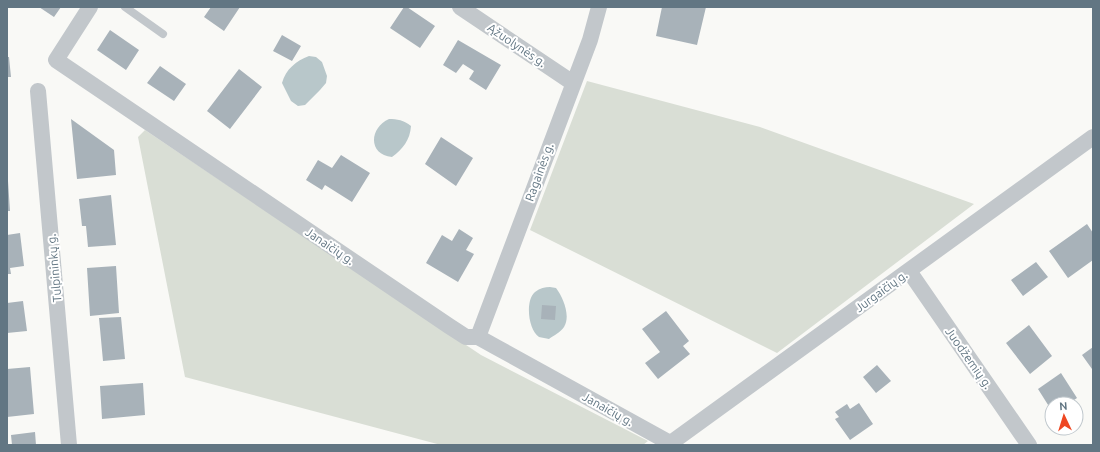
<svg xmlns="http://www.w3.org/2000/svg" width="1100" height="452" font-family="Ubuntu,sans-serif">
	<style>
		.green { fill: #d9ded5 }
		.water { fill: #b8c7ca }
		.building { fill: #a8b2b9 }
		.lines { fill: none; stroke-linecap: round; stroke-linejoin: round }
		.lane { stroke: #c2c7cb; stroke-width: 8 }
		.street { stroke: #c2c7cb; stroke-width: 16 }
		.labels { text-anchor: middle; dominant-baseline: central; stroke-width: 4; stroke-linejoin: round; paint-order: stroke }
		.street-label { font-size: 12px; fill: #627683; stroke: #fff }
	</style>
	<rect width="100%" height="100%" fill="#f9f9f6"/>
	<path class="green" d="M587 81 760 127 974 204 777 353 530 230Z
		M145 130 481 355 648 441 643 445H441L185 377 138 137Z"/>
	<path class="water" d="M309 56 316 57 322 62 327 76 326 83 320 90 305 105 298 106 291 101 282 83C286 69 296 61 309 56Z
		M389 119C397 119 404 120 411 126 410 140 403 149 392 157 368 155 369 128 389 119Z
		M550 287 556 288C563 297 571 316 564 327 561 332 553 336 549 339 546 338 542 338 539 337 528 330 525 300 535 292 540 288 545 287 550 287Z"/>
	<path class="building" d="M39 7H61L54 17Z
		M211 7H240L224 31 204 17Z
		M404 7H407L435 26 420 48 390 28Z
		M662 7H706L697 45 656 36Z
		M110 30 139 50 126 70 97 50Z
		M282 35 301 46 292 61 273 51Z
		M458 40 501 65 486 90 469 79 474 71 463 64 456 73 443 65Z
		M7 57H9L11 77H7Z
		M160 66 186 84 174 101 147 83Z
		M239 69 262 87 230 129 207 111Z
		M71 119 114 150 116 175 77 179Z
		M441 137 473 158 456 186 425 164Z
		M341 155 370 173 352 202 325 185 322 190 306 180 318 160 332 168Z
		M7 181H8L10 211H7Z
		M111 195 116 245 88 247 86 226H82L79 199Z
		M1087 224 1093 233V260L1068 278 1049 251Z
		M459 229 473 238 466 250 474 254 458 282 426 263 442 235 452 241Z
		M20 233 24 266 10 268 11 274H7V235Z
		M1036 262 1048 277 1023 296 1011 280Z
		M116 266 119 313 90 316 87 268Z
		M23 301 27 331 7 333V303Z
		M542 305 556 306 555 320 541 319Z
		M666 311 689 341 683 346 690 354 658 379 645 363 660 352 642 329Z
		M121 317 125 359 103 361 99 318Z
		M1029 325 1052 356 1030 374 1006 343Z
		M1093 347V369H1092L1082 355Z
		M877 365 891 381 876 393 863 377Z
		M30 367 34 414 7 417V369Z
		M1061 373 1077 398 1068 404H1059L1058 403 1052 404V407L1050 408 1038 389Z
		M143 383 145 415 102 419 100 386Z
		M859 403 873 424 850 440 835 419 839 417 835 412 847 404 850 409Z
		M35 432 36 445H12L11 435Z"/>
	<g class="lines">
		<path class="lane" d="M125 7 163 34"/>
		<path class="street" d="M90 7 56 60 449 326 466 337H478L496 347 670 443
			M460 7 573 83
			M38 91 69 445
			M909 271 1029 445
			M478 337 590 40 599 7
			M668 445 1093 137"/>
	</g>
	<g class="labels">
		<g class="street-label">
			<text transform="translate(517 45) rotate(34)">Ąžuolynės g.</text>
			<text transform="translate(539 172) rotate(-70)">Ragainės g.</text>
			<text transform="translate(330 246) rotate(34)">Janaičių g.</text>
			<text transform="translate(54 268) rotate(-95)">Tulpininkų g.</text>
			<text transform="translate(881 291) rotate(-36)">Jurgaičių g.</text>
			<text transform="translate(969 358) rotate(55)">Juodžemių g.</text>
			<text transform="translate(608 409) rotate(29)">Janaičių g.</text>
		</g>
	</g>
	<rect width="1100" height="452" fill="none" stroke="#627683" stroke-width="16"/>
	<g transform="translate(1064 416) rotate(356)"><circle r="19" fill="#ffffff" stroke="#c0c8cd"/>
	<path d="M0-3L7 15L0 10L-7 15Z" fill="#ee4722"/>
	<text y="-6" font-size="11" font-weight="bold" text-anchor="middle" fill="#627683">N</text>
	</g>
</svg>
